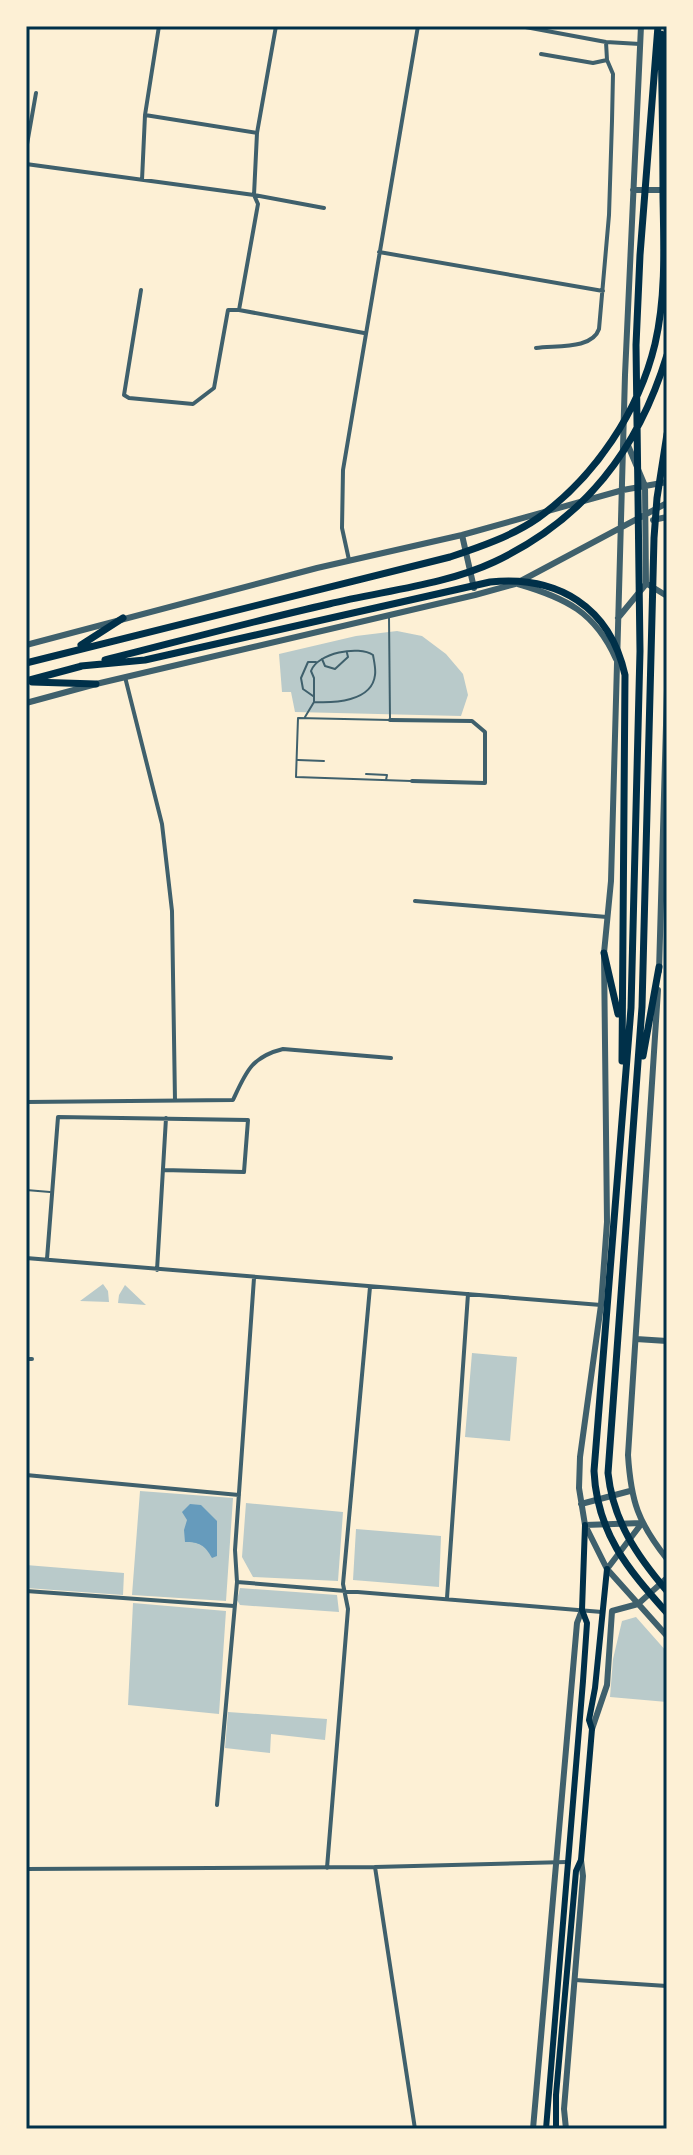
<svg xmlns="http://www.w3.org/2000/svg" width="693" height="2155" font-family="'Space Grotesk',sans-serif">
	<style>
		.green { fill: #b9caca }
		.water { fill: #669bbc }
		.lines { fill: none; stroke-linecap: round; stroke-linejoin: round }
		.service { stroke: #3f606c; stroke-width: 2 }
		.minor { stroke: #3f606c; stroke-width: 4 }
		.tertiary { stroke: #3f606c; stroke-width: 6 }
		.secondary { stroke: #003049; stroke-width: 6 }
		.trunk { stroke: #003049; stroke-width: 7 }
		.neatline { fill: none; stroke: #003049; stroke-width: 3 }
	</style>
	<rect width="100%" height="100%" fill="#fdf0d5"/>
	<path class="green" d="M397 631 422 636 446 654 463 674 468 695 461 716 295 712 291 692H282L279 654 356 636Z
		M103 1284 108 1291 109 1302 80 1301Z
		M125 1285 146 1305 118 1303 119 1295Z
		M472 1353 517 1357 510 1441 465 1437Z
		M140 1491 233 1498 226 1601 132 1595Z
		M246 1503 343 1512 338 1581 253 1577 242 1557Z
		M356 1529 441 1536 439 1587 353 1580Z
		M26 1565 124 1573 123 1595 26 1588Z
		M240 1588 337 1595 339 1612 240 1605 237 1600Z
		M133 1603 226 1611 219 1714 128 1705Z
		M636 1617 667 1652V1702L610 1697 613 1659 622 1621Z
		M228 1712 327 1719 325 1740 271 1734 270 1753 225 1748Z"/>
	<path class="water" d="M190 1504 201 1505 217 1521V1556L212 1558C205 1545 199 1542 185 1542L184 1530 187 1520 182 1512Z"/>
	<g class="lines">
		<path class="service" d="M389 617 390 720 298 718 296 777 411 781
			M322 659 325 666 335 669 348 657 347 653
			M313 696 303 689 301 678 308 662H316
			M305 717 314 702C333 703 372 702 375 675 376 669 374 661 373 655 359 645 317 653 311 671L314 678V702
			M298 760 324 761
			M366 774 387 775 386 780
			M26 1190 50 1192"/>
		<path class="minor" d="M520 26 606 42 640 44
			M541 54 593 63 607 60
			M145 115 257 133 276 26
			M257 133 254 195 258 204 239 310 364 333
			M26 150 36 93
			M26 164 254 195 324 208
			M142 180 145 115 159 26
			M379 252 603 291
			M141 290 124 395 129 398 193 404 214 388 228 310H239
			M536 348C555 345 592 350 599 329L609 215 612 121 613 74 607 60 606 42
			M349 560 342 528 343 470 418 26
			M125 677 162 824 172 911 175 1101
			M390 720 472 721 485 732V783L412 781
			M415 901 607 917
			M26 1102 233 1100C246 1072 251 1057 283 1049L391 1058
			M26 1258 601 1305
			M47 1259 58 1117 248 1120 244 1172 163 1170
			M157 1270 166 1118
			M26 1359H32
			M26 1475 239 1495
			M237 1582 602 1612
			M26 1591 234 1606
			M447 1598 468 1294
			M217 1805 237 1582 235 1550 254 1278
			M375 1867 415 2129
			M327 1868 348 1609 343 1584 370 1287
			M26 1869 375 1867 567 1862
			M575 1980 667 1986"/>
		<path class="tertiary" d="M641 26 625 375 611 881 604 953 607 1222 601 1305 580 1457 579 1488 585 1525 607 1569 667 1636
			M633 190H667
			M653 520 667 517
			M462 535 474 588
			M518 584C566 598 595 612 616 659
			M649 585 667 596
			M618 618 646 584 645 486 627 443
			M26 645 317 568 462 535 623 490 667 482
			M26 703 96 684 475 595 515 584 667 503
			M659 971 667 690
			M658 990 628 1455C631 1502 638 1522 667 1559
			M636 1339 667 1341
			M581 1504 630 1491
			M585 1525 642 1523
			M607 1569 642 1523
			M592 1729 607 1685 612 1611 638 1604 667 1578
			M533 2129 577 1623 582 1610
			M566 2129 564 2109 583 1876 581 1860"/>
		<path class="secondary" d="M546 2129 583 1681 587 1623 582 1610 585 1525
			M556 2129V2095L576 1871 581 1860 592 1729 589 1720 595 1688 607 1569"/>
		<path class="trunk" d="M658 26 640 255 636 345 640 651 631 1008 594 1471C597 1533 627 1568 667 1613
			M667 434 657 498 654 538 642 1007 608 1473C613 1521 637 1556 667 1591
			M81 645 123 618
			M105 660C180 641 254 621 329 604 382 591 445 585 494 562 585 519 638 450 667 355
			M26 663 450 557C480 547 512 536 538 518 595 477 639 411 655 344 666 297 664 246 663 198 663 144 662 89 661 34
			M81 666 145 660 490 582C558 575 610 607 625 675L622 1061
			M26 681 82 666
			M32 682 96 684
			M604 953 618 1014
			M643 1056 659 967"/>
	</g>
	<rect width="693" height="2155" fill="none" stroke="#fdf0d5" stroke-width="56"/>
	<rect x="28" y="28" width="637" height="2099" class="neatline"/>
</svg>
